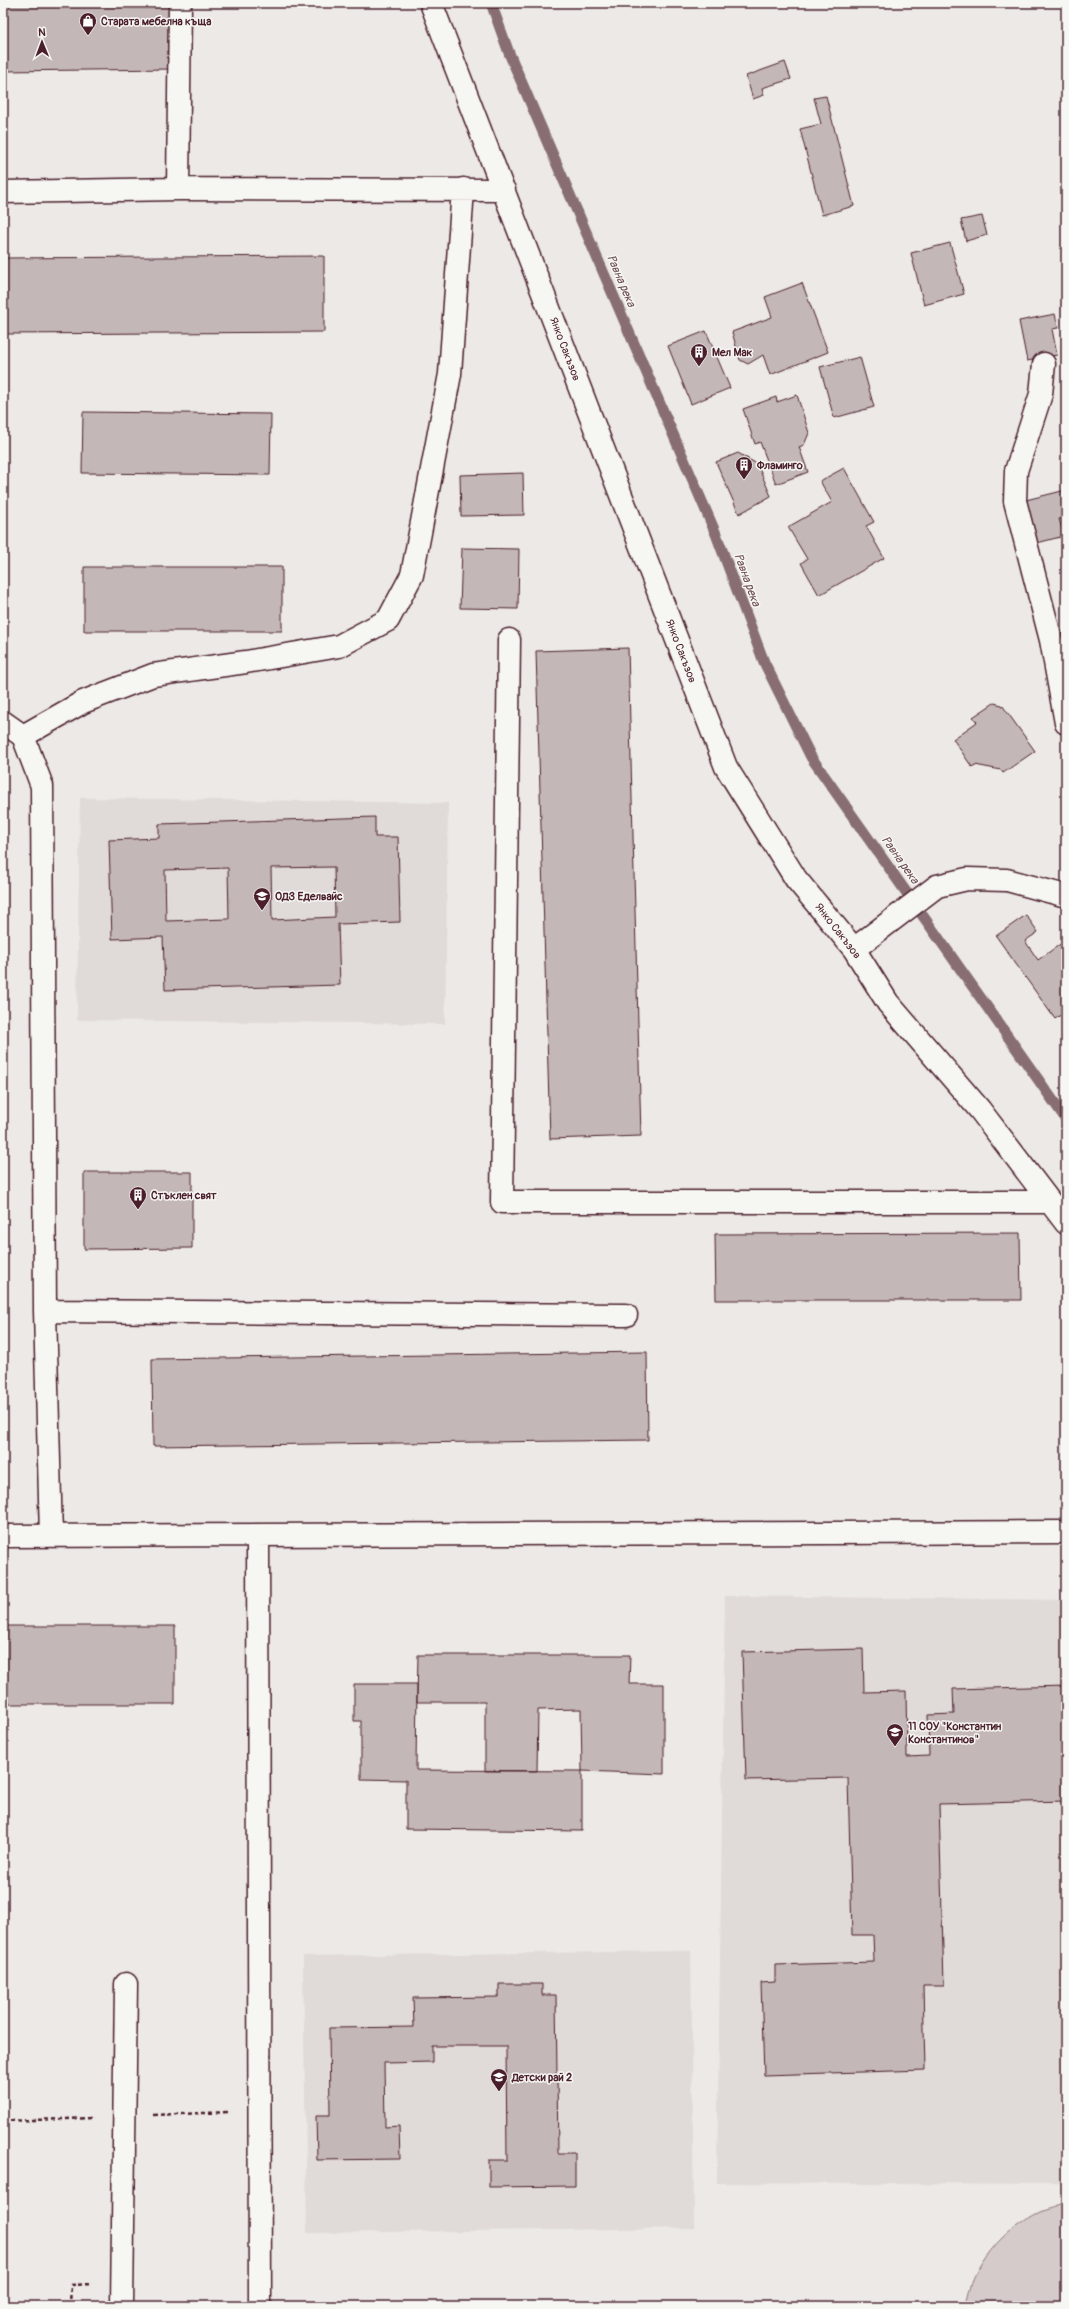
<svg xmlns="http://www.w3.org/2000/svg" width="1069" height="2309" font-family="Pangolin,sans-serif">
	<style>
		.built { fill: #e0dad8 }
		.green { fill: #d4cbca; stroke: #8f757a }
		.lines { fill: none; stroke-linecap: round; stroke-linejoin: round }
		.stream { stroke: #886e73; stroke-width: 11 }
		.building { fill: #c4b7b7; stroke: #4a1f2b; fill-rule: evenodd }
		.minor-casing { stroke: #4a1f2b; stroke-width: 25 }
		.path { stroke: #4a1f2b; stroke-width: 2.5; stroke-dasharray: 4 3; stroke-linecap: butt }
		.minor { stroke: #f6f6f2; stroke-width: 22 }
		.labels { text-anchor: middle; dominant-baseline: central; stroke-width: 3; stroke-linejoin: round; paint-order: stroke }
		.poi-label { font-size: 11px; font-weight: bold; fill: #4a1f2b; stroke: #f6f6f2; text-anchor: start }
		.street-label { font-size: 11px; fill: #4a1f2b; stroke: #f6f6f2 }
		.water-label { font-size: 12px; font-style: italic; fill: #6e4d55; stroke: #f6f6f2 }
	</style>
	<rect width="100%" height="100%" fill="#ece9e6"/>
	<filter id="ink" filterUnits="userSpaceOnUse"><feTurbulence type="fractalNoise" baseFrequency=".025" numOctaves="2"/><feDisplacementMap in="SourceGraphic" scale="8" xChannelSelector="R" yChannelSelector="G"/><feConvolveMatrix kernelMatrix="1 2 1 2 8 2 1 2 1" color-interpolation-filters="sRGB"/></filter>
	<g filter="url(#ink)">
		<path class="built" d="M80 798 448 803 445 1024 77 1020Z
			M725 1596 1066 1600V2185L717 2183Z
			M691 1951 694 2228 307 2233 303 1956Z"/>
		<path class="green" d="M1066 2202V2306H966C971 2266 1004 2228 1040 2211 1048 2208 1057 2205 1066 2202Z"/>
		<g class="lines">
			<path class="stream" d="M491 3 509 53 716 534 764 662 811 757 1066 1119"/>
		</g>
		<path class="building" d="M3 3H172L173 69 3 71Z
			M785 62 791 79 762 88 764 95 753 99 746 76Z
			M826 96 854 206 822 215 800 129 821 124 814 98Z
			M982 216 987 235 966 241 961 220Z
			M950 243 964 294 924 305 911 253Z
			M324 256V332L3 334V258Z
			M802 283 828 352 770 375 763 355 748 364 740 360 732 332 772 317 765 297Z
			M1055 314 1058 328 1052 329 1057 355 1027 361 1019 321Z
			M706 331 730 388 691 404 668 346Z
			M860 357 874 407 834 418 820 367Z
			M797 395 809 433 804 445 799 447 808 472 776 484 760 442 755 444 743 409 776 397 777 402Z
			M83 412 271 414 270 475 82 473Z
			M738 453 757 464 771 496 739 514 716 462Z
			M844 468 874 522 866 526 884 558 819 595 801 563 807 559 788 527 832 502 820 481Z
			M523 473 524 515 461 516 460 475Z
			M1066 490V518L1059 519 1064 536 1033 544 1022 501Z
			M462 548 519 549 518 609 460 608Z
			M84 567H282V631H84Z
			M628 648 641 1136 550 1139 536 651Z
			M994 703 1002 705 1035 751 1003 773 1001 770 975 765 972 767 953 739 977 722 973 717Z
			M375 817V837H398L400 922 338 924 340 985 165 990 163 937 112 939 109 840 159 838V824ZM334 867 335 917 272 920 271 868ZM228 868 229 919 166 921 165 870Z
			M1026 915 1038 932 1025 941 1038 960 1066 940V1011L1055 1019 996 936Z
			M84 1172H192V1248L84 1249Z
			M1020 1233 1021 1300H716L715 1234Z
			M647 1352 648 1440 153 1446 152 1359Z
			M3 1626H175V1704H3Z
			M863 1649 864 1692 906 1691 907 1757 929 1756 928 1715 954 1714 953 1689 1066 1686V1801L939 1804 944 1986H923L925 2070 764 2075 761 1983 775 1982V1965L874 1962 873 1935H852L848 1778 746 1780 742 1652Z
			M418 1655H630L629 1684H664V1774L582 1771 581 1709 538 1710 537 1771H485V1702H417Z
			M354 1684H417L416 1770 582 1771V1831L406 1829V1780L361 1779V1721H354Z
			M499 1984H542V1995H556L558 2153H575V2186L489 2187V2160H507L506 2046H432V2062L384 2063 385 2127 399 2126 400 2159 317 2160 316 2115H330L329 2028 414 2027 413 1998 499 1997Z"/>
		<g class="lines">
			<g class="minor-casing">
				<path id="minor" d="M431 3 726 767 796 879 854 949 888 1003 980 1110 1066 1223
					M178 189 180 3
					M3 192 178 189 504 190
					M1044 364 1041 394 1016 471 1015 501 1051 640 1066 723
					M509 640 502 1202H1050
					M3 722 23 736 42 786 45 1311 51 1536
					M23 736 83 702 153 675 246 662 339 646 388 620 412 575 450 374 463 189
					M854 949 937 886 967 879 1007 880 1066 896
					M45 1311 626 1315
					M258 1535 260 2306
					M3 1536 1066 1532
					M122 2306 126 1984"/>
			</g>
			<path class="path" d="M153 2115 230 2112
				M3 2121 94 2118
				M70 2306 71 2285 92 2284"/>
			<use href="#minor" class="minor"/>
		</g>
	</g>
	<defs>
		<g id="shop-pin" transform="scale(0.9)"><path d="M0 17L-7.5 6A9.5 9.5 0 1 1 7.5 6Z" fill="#4a1f2b" stroke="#f6f6f2"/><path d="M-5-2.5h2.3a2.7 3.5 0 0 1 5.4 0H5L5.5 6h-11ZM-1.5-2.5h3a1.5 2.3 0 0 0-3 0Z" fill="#fff"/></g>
		<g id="building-pin" transform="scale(0.9)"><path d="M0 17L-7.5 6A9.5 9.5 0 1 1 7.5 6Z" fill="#4a1f2b" stroke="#f6f6f2"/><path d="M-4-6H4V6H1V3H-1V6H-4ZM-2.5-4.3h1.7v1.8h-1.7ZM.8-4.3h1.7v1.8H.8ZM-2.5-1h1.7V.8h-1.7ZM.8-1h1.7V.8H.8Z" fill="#fff"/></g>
		<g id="school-pin" transform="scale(0.9)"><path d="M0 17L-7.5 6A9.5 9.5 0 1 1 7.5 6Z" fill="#4a1f2b" stroke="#f6f6f2"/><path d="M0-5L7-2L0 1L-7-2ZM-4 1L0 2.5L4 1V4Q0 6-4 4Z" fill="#fff"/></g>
	</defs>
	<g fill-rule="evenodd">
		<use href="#shop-pin" x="88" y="21"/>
		<use href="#building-pin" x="699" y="352"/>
		<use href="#building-pin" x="744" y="465"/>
		<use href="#school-pin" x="262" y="896"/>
		<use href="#building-pin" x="138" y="1195"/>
		<use href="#school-pin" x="895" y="1732"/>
		<use href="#school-pin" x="499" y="2077"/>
	</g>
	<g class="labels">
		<g class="poi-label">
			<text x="101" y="21">Старата мебелна къща</text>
			<text x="712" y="352">Мел Мак</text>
			<text x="757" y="465">Фламинго</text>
			<text x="275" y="896">ОДЗ Еделвайс</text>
			<text x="151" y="1195">Стъклен свят</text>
			<text x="908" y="1726">11 СОУ "Константин<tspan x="908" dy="13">Константинов"</tspan></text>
			<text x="512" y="2077">Детски рай 2</text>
		</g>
		<g class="street-label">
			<text transform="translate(565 349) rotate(69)">Янко Сакъзов</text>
			<text transform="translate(681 651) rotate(69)">Янко Сакъзов</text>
			<text transform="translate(838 931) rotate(52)">Янко Сакъзов</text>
		</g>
		<g class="water-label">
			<text transform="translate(621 281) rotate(67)">Равна река</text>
			<text transform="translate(747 580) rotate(70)">Равна река</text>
			<text transform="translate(900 860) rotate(55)">Равна река</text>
		</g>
	</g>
	<rect width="1069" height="2309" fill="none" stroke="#f6f6f2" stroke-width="16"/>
	<rect x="8" y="8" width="1053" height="2293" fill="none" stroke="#4a1f2b" stroke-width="1.5" filter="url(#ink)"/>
	<g transform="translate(42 42) rotate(359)" stroke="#f6f6f2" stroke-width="3" paint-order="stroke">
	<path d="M0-3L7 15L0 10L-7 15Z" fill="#4a1f2b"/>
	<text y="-6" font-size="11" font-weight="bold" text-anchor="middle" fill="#4a1f2b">N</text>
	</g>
</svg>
